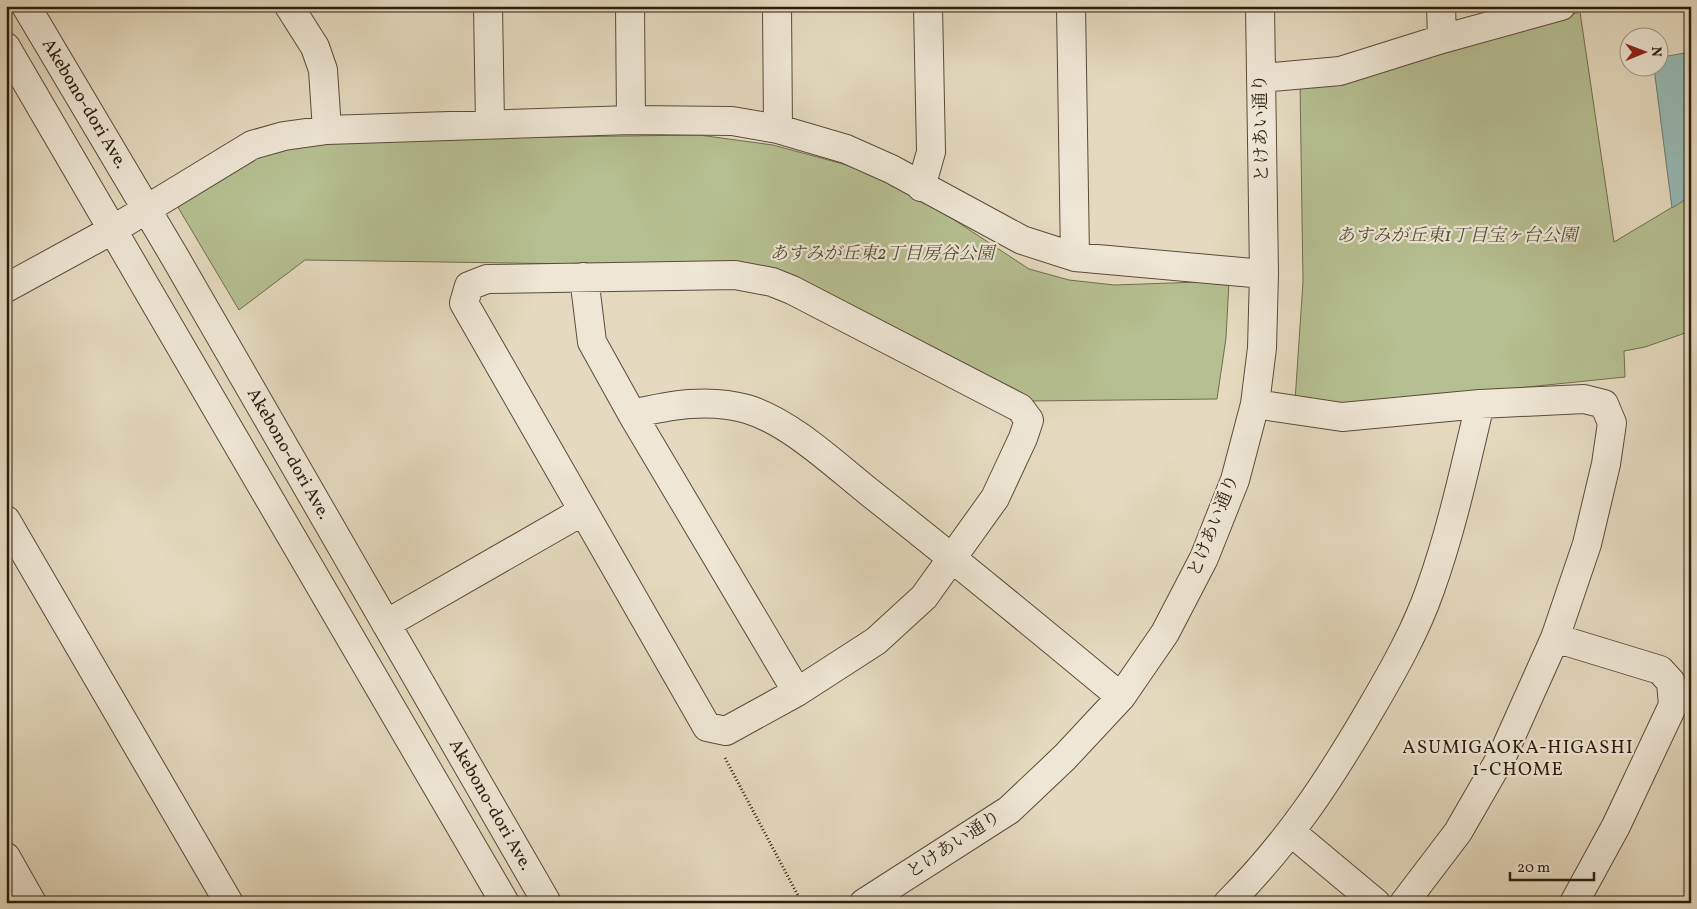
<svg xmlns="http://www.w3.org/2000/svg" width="1697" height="909" font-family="Vollkorn,'Noto Serif JP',serif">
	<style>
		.green { fill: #b5bf91; stroke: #706e50 }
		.water { fill: #96bab5; stroke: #6b7b72 }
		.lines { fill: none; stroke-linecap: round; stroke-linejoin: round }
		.minor-casing { stroke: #5a4c3a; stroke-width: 30 }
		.path { stroke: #2b1d0e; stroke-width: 3; stroke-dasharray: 1 2.5; stroke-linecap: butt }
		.minor { stroke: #eee7d5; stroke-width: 28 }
		.labels { text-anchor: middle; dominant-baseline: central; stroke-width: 4.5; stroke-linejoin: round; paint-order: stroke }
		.street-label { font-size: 18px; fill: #2b1d0e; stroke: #eee7d5 }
		.park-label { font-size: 18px; font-style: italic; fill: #544e35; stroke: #eee7d5 }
		.neighbourhood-label { font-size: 19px; letter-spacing: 1px; fill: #2b1d0e; stroke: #eee7d5 }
	</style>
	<rect width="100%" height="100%" fill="#e5dabf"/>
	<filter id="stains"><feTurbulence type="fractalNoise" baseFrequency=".004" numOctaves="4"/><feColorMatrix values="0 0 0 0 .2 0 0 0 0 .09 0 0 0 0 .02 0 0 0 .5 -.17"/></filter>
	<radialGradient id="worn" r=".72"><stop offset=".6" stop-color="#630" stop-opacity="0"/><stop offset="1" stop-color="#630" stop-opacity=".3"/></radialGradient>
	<path class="green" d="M1580 12 1614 242 1691 196V331L1645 347 1624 351 1625 377 1342 406 1295 401 1303 282 1300 83 1339 85Z
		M699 135 773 145 854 167 927 202 1029 269 1069 280 1114 285 1229 281 1226 338 1217 399 1029 401 717 266 305 260 239 310 176 204 243 160 284 146 328 140Z"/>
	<path class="water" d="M1691 52V196L1672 208 1654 68H1660V60L1662 57Z"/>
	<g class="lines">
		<g class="minor-casing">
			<path id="minor" d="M26 6 176 259 547 903
				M289 6 315 47 323 70 327 130
				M488 6 490 124
				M630 6 631 120
				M777 6 778 129
				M1071 6 1075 257
				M1441 6 1442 39
				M6 47 505 903
				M1261 78 1340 71 1442 39 1561 6
				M921 187 931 152 928 6
				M735 275 772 282 792 290 1020 408 1029 420 1023 438 995 498 924 597 876 641 797 692 726 731 707 727 464 303 469 286 487 279Z
				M584 277 592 342 632 414 797 692
				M6 288 114 229 252 145 284 136 327 130 631 120 732 121 778 129 846 149 891 169 1022 240 1075 257 1264 274
				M1255 404 1342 417 1480 404 1584 399 1604 404 1612 423 1606 464 1587 544 1555 638 1504 752 1458 832 1404 903
				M632 414C671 405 708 398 747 409 790 422 834 464 869 492 954 559 1038 628 1121 697
				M6 520 229 903
				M386 624 583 511
				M1555 638 1660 670 1671 682 1673 705 1616 826 1574 903
				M1291 832 1376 903
				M6 857 32 903
				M864 903 1009 810 1065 757 1121 697 1165 633 1204 558 1235 480 1255 404 1262 348 1264 274 1260 6
				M1228 903C1289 842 1330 779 1373 705 1394 669 1416 630 1430 590 1452 529 1465 467 1480 404"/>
		</g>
		<path class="path" d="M725 758 802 903"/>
		<use href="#minor" class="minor"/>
	</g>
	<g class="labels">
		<g class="street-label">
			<text transform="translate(84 104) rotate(59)">Akebono-dori Ave.</text>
			<text transform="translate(1262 128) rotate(-91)">とけあい通り</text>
			<text transform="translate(288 454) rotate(60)">Akebono-dori Ave.</text>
			<text transform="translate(1214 526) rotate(-68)">とけあい通り</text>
			<text transform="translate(490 805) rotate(60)">Akebono-dori Ave.</text>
			<text transform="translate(954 845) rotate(-33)">とけあい通り</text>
		</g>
		<g class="park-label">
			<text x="1457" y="236">あすみが丘東1丁目宝ヶ台公園</text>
			<text x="882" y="254">あすみが丘東2丁目房谷公園</text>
		</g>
		<g class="neighbourhood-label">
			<text x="1518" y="748">ASUMIGAOKA-HIGASHI<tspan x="1518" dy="22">1-CHOME</tspan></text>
		</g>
	</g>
	<rect width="1697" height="909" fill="none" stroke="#e5dabf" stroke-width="25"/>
	<rect x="8" y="8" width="1682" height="894" fill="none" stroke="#2b1d0e" stroke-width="2.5"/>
	<rect x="12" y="12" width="1672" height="884" fill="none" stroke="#2b1d0e"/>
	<g transform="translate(1644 52) rotate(89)"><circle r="24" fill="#eee7d5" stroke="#a09685"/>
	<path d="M0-4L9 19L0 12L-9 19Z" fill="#8f2418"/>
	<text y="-8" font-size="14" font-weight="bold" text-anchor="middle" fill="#2b1d0e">N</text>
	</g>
	<path d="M1510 872v8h84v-8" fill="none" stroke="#2b1d0e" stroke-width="2.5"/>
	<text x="1517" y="872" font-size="15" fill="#2b1d0e" stroke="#eee7d5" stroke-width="4" paint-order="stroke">20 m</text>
	<rect width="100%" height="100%" filter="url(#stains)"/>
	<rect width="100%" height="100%" fill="url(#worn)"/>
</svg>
